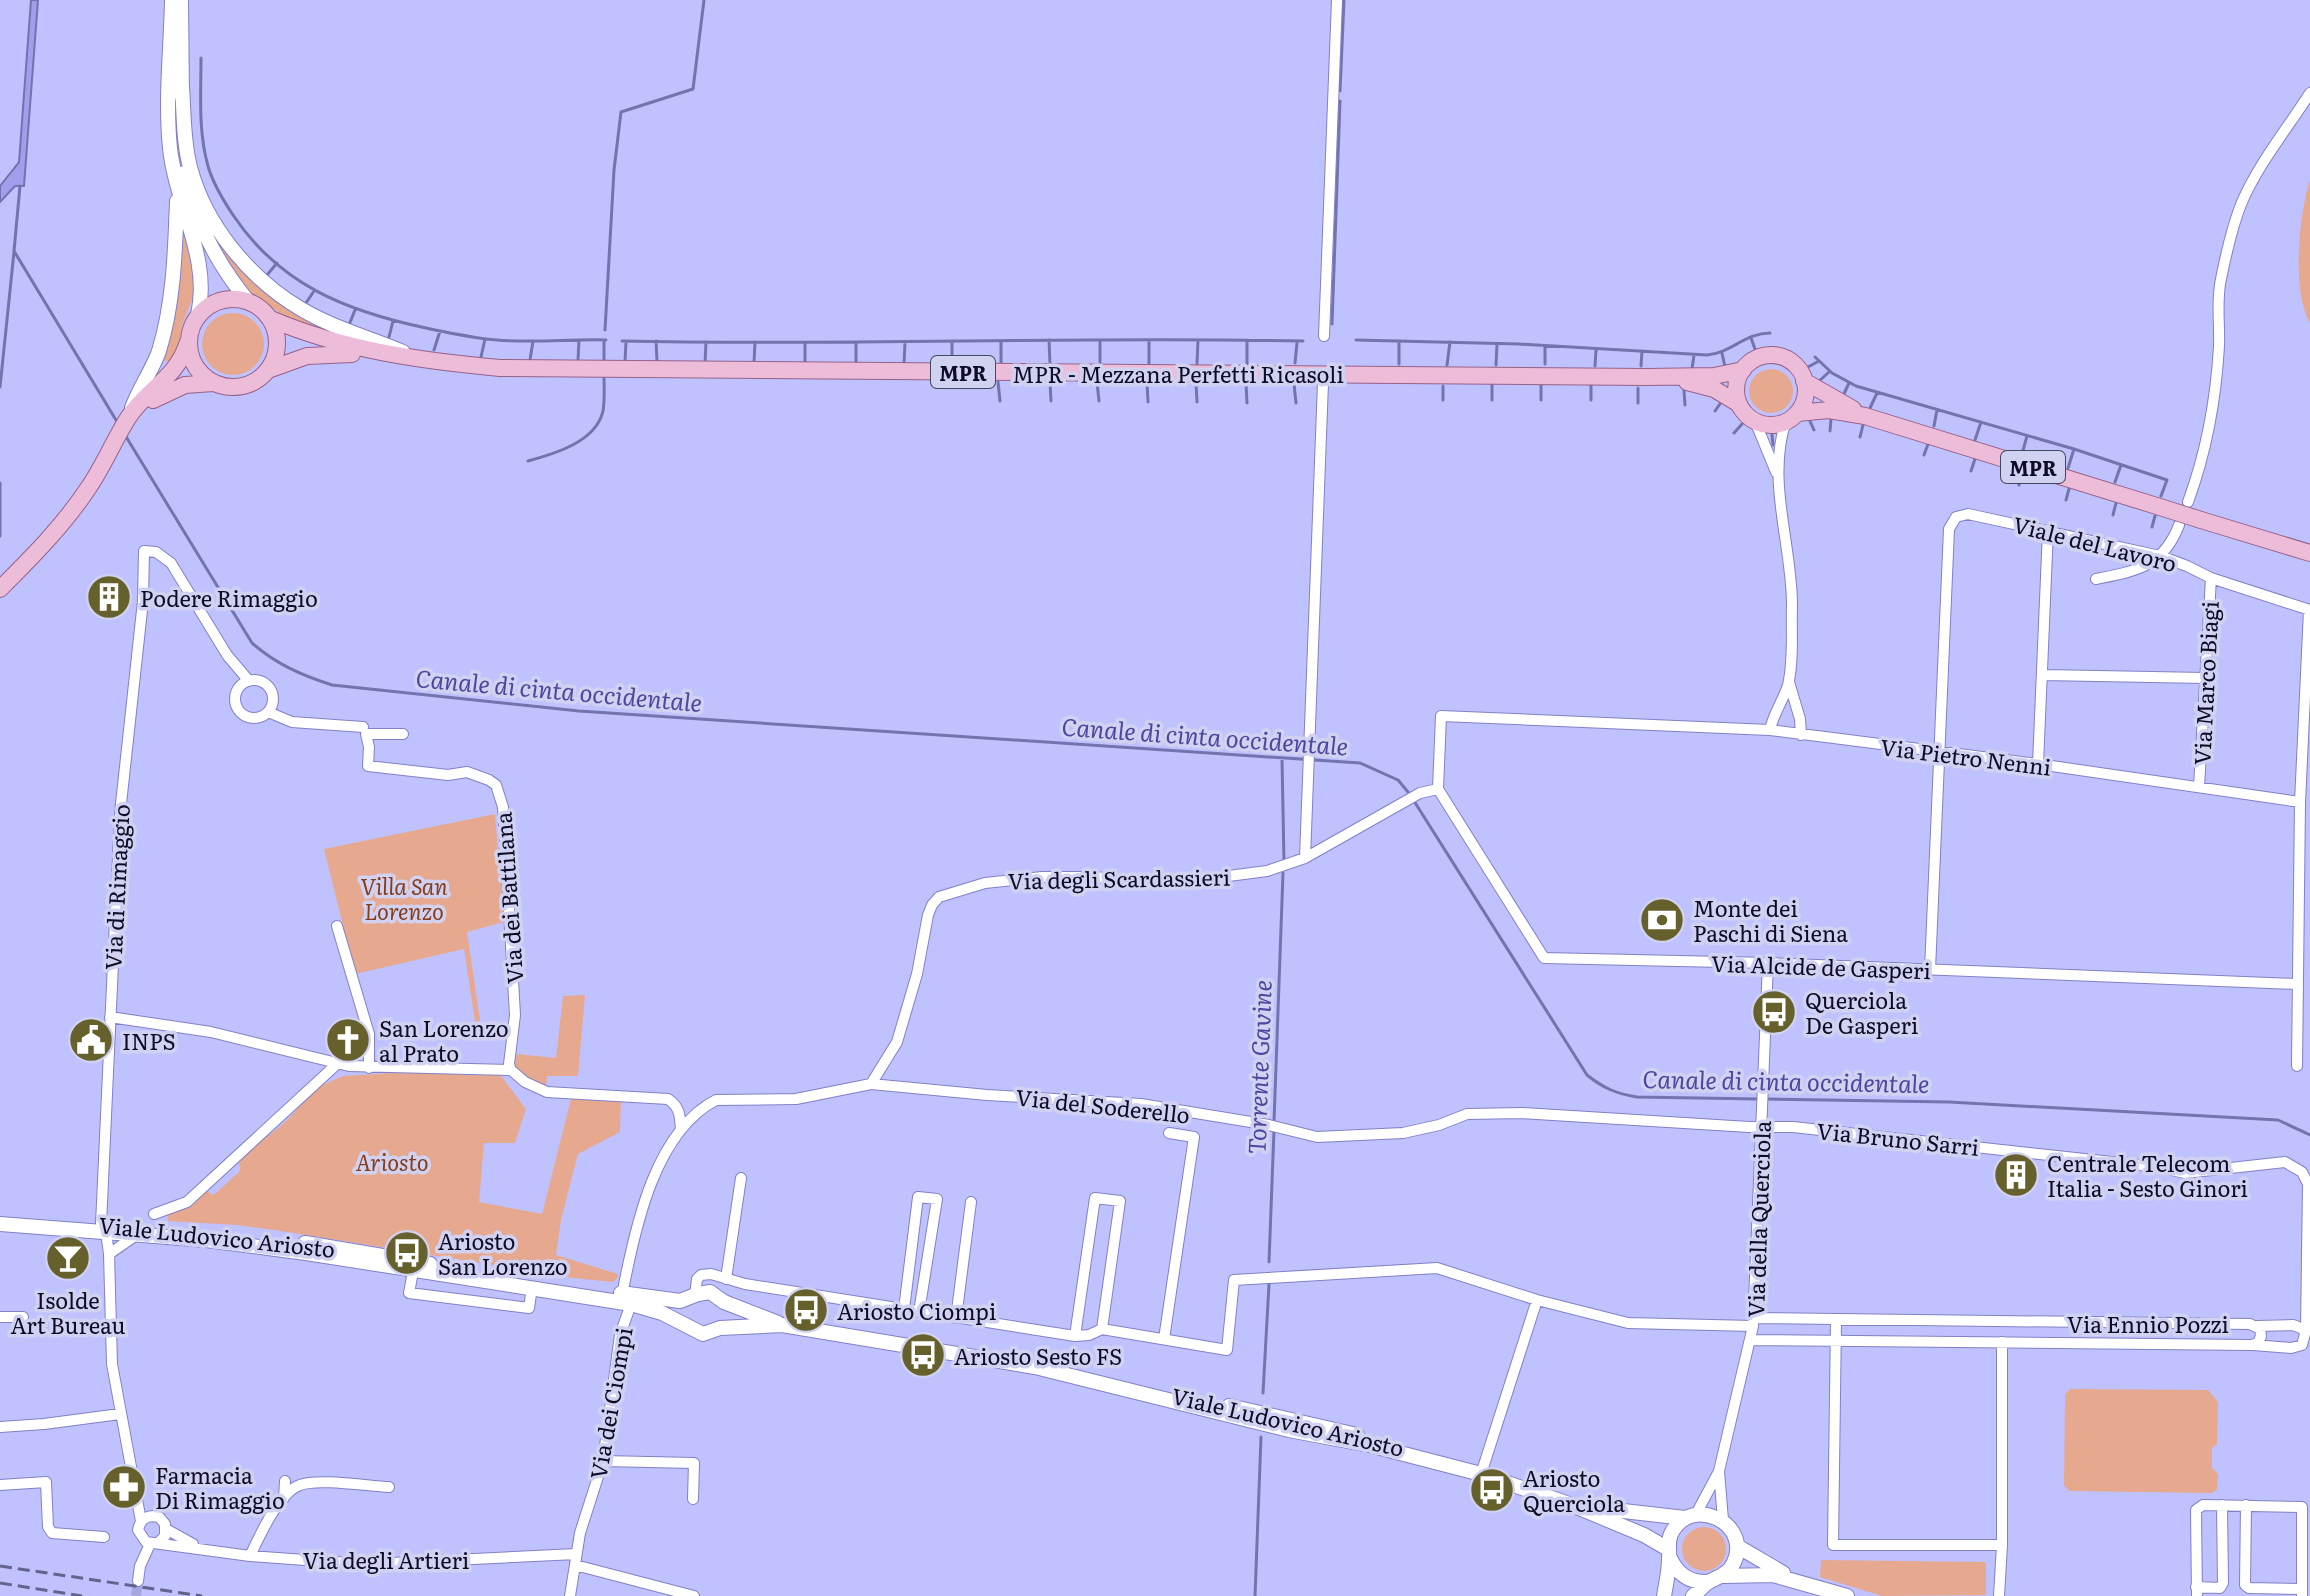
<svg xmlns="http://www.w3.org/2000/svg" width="2310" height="1596" font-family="Literata,serif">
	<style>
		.green { fill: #e6a990 }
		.water { fill: #9f9feb; stroke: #7373b0; stroke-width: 2 }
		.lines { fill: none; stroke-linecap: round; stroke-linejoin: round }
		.stream { stroke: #7373b0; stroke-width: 3 }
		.street-tunnel { stroke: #a5a7de; stroke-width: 10; stroke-dasharray: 10 5; stroke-linecap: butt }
		.street-casing { stroke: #8180c8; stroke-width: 12 }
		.secondary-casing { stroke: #8180c8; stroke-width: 16 }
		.primary-casing { stroke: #966189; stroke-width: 18 }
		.street { stroke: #fff; stroke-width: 10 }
		.secondary { stroke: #fff; stroke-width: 14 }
		.primary { stroke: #ecbcd9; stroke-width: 16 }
		.rail { stroke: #63638d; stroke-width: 3; stroke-dasharray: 12 6; stroke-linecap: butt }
		.primary-bridge-casing { stroke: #966189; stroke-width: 18; stroke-linecap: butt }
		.primary-bridge { stroke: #ecbcd9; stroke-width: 16 }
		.labels { text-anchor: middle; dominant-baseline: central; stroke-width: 7; stroke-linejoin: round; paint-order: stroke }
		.shield { fill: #d1d2f1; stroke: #484762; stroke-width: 2 }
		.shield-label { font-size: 20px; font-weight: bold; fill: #0d0b25 }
		.street-label { font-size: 22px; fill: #0d0b25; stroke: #d1d2f1 }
		.poi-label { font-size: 22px; fill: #0d0b25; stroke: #d1d2f1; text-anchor: start }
		.park-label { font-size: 22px; font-style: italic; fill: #873c1a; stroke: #d1d2f1 }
		.water-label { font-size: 24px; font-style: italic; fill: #4e469f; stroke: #d1d2f1 }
	</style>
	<rect width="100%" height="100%" fill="#c0c2ff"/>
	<path class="green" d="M2310 179V324C2291 289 2299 216 2310 179Z
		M201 205 224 245 344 334 323 333 284 316 245 288 225 265Z
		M179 227H183L193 274V297L182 325 179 349 173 364 162 359Z
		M202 344a31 31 0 1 1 62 0a31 31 0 1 1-62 0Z
		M1749 391a22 22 0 1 1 44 0a22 22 0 1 1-44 0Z
		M495 814 504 922 467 932 481 1027 476 1028 464 949 355 974 324 849Z
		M585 995 578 1076H547L546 1089 534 1087 514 1068 517 1054 556 1058 563 996Z
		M392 1073H499L526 1109 515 1143H484L479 1202 542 1214 572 1095 621 1100 620 1132 578 1154 561 1220 556 1255 618 1274V1277L613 1282 573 1278 281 1231 237 1225 168 1221 167 1214 206 1189 212 1195 216 1193 240 1171 239 1159 283 1124 320 1086 343 1076Z
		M2070 1389 2208 1390 2218 1402 2217 1444 2212 1448V1468L2218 1474 2217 1489 2212 1493 2069 1491 2064 1485 2065 1394Z
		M1682 1549a22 22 0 1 1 44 0a22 22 0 1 1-44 0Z
		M1821 1560 1986 1562V1595L1882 1596 1820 1577Z"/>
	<path class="water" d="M31 0H38L24 186H15L0 202V186L19 162Z"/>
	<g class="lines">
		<path class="stream" d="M201 58C201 94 198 131 208 166 213 184 223 200 233 215 280 285 346 311 426 328 450 333 473 338 497 340 534 343 570 339 606 340
			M1340 91 1344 0
			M20 186 14 251 119 425
			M267 275 277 263
			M306 303 314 291
			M1332 324 1340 101
			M349 325 355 310
			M605 330 614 170 621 112 693 89 704 0
			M389 337 393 321
			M1751 338 1755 349
			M1049 340 1050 364
			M1356 340 1519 344 1707 355C1731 353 1745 333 1770 333
			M622 341C849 346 1076 336 1303 341
			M656 341 657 361
			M1001 342V363
			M434 350 440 331
			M1722 353 1725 367
			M481 357 485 339
			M1815 357 1832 373 1856 386 2074 449 2167 480 2161 496
			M530 360 533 341
			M578 360 579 340
			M604 362V342
			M625 362 626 342
			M754 362 755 342
			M805 362V343
			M856 362V343
			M705 363 706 342
			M904 363 905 343
			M1295 363 1297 343
			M952 364V341
			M1100 364V340
			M1149 364V340
			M1197 364 1198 340
			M1399 364V341
			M1545 364V346
			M1247 365V340
			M1447 365 1450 342
			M1496 365 1497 345
			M1595 366 1596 350
			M1641 366 1642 351
			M1808 367 1819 361
			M1692 369 1694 355
			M998 382 1000 401
			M1050 382 1051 401
			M1097 382 1099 401
			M1147 383 1148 402
			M1196 383 1197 402
			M1817 383 1829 372
			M1246 384 1247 403
			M1294 384 1296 403
			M1492 385V400
			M1541 385V400
			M1591 385V400
			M1443 386V400
			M0 387 14 252
			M1638 388V403
			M1684 391 1685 405
			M1842 398 1849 383
			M1870 408 1877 393
			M1715 411 1722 401
			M1809 419 1814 430
			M1934 426 1937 410
			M1830 431 1831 419
			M1734 433 1742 424
			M125 435 252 643C276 664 301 675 332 685L579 711 1360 763 1398 780 1408 792
			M1772 435 1773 445
			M1860 437 1863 425
			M1975 440 1981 422
			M2022 454 2027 436
			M1924 455 1928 444
			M528 461C554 454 596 442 603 411 605 400 604 385 604 374
			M2068 468 2074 449
			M1971 471 1975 459
			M2115 482 2121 465
			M0 483V536
			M2019 485 2022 474
			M2066 500 2069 489
			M2113 515 2116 503
			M2152 527 2155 516
			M1282 758 1284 862
			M1414 801 1587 1075C1603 1088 1617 1094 1637 1097L1758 1099
			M1766 1099 1949 1102 2278 1120 2310 1135
			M1274 1122 1283 873
			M1269 1262 1274 1130
			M1263 1393 1269 1284
			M1255 1596 1261 1437"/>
		<path class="street-tunnel" d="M136 1596 138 1581"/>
		<g class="street-casing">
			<path id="street" d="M1324 336 1337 0
				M1755 421 1776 472
				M2188 502C2206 453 2216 399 2219 346 2220 325 2216 301 2221 279 2226 254 2232 226 2242 202 2259 163 2287 129 2310 93
				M2096 579C2136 571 2163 567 2179 525
				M2043 675 2205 678
				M235 699a19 19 0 1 1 38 0a19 19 0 1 1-38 0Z
				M1789 682 1800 719 1801 735
				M268 712 292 722 363 727
				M1770 730C1773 714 1783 701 1788 685 1794 660 1791 630 1792 605 1792 544 1766 480 1786 421
				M403 734H366L369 747 368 766 448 775 467 772 489 780 496 785 503 807 515 1015 509 1064 511 1070
				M2038 764 2048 530
				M2199 787 2211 578
				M1438 789 1544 958 1768 963 2297 984
				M1438 789 1441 716 1770 730 2038 764 2300 802
				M1305 858 1323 383
				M337 926 369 1034V1068
				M1930 970 1949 529 1956 517 1968 514 2160 556 2187 566 2211 578 2310 610
				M110 1017 211 1032 349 1066 511 1070 525 1082 547 1092 668 1099C680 1107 680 1116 681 1130
				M2297 1066 2300 802 2309 610
				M871 1084 987 1095 1141 1104 1269 1125 1317 1137 1403 1133 1439 1125 1467 1114 1522 1113 1749 1127H1793L2158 1167 2185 1173 2285 1162 2302 1172 2308 1184 2306 1330
				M154 1214 187 1202 338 1063
				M101 1224 120 813 143 601 144 551 156 552 171 563 227 655 249 681
				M106 1232 109 1254 135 1236
				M109 1254 112 1364 141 1521
				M414 1266 409 1293 529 1308 532 1287
				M726 1279 741 1178
				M624 1285C636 1224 656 1131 716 1100L796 1099 871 1084 897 1042 917 974 928 915 932 905 939 897 985 883 1042 877H1096L1135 882 1190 881 1267 871 1305 858 1420 793 1438 789
				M695 1295 697 1279 701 1275 711 1274 745 1284 1075 1336 1089 1335 1102 1329 1227 1350 1234 1280 1437 1268 1537 1300 1481 1474
				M1537 1300 1628 1323 1753 1326
				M904 1309 918 1197 937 1199 919 1312
				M0 1317H23
				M956 1318 971 1202
				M1836 1320 1833 1545H2002
				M1075 1336 1095 1198 1120 1201 1102 1329
				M1164 1339 1194 1137 1169 1133
				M1751 1340 2251 1345 2258 1343 2261 1336 2260 1329 2250 1324 1754 1318
				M2253 1345 2291 1348 2302 1345 2306 1330 2293 1325 2257 1326
				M0 1427 44 1424 120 1414
				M603 1461 694 1463 693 1499
				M0 1485 46 1482 48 1527 52 1533 104 1537
				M284 1498 285 1481
				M2246 1505 2245 1585 2249 1588 2302 1589
				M1696 1514 1718 1473
				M1723 1520 1719 1471 1753 1326 1768 963
				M166 1529 193 1544
				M159 1542 165 1536V1524L159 1517C148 1514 140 1519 138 1530L146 1542 250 1556 332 1562 392 1563 576 1554
				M250 1556C259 1537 279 1492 300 1485 318 1478 367 1486 389 1487
				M575 1565 694 1596
				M138 1581 140 1566 150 1544
				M2196 1587 2220 1588 2223 1583 2222 1505
				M570 1596 580 1533 603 1461 620 1335 631 1304
				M1999 1596 2002 1545V1342
				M2197 1596 2196 1510 2203 1505 2302 1507V1596"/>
		</g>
		<g class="secondary-casing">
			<path id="secondary" d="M172 0C171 49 165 99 170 148 176 205 211 258 198 315
				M181 0 182 97
				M182 87C184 113 183 141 190 167 205 225 250 279 301 309 333 328 370 338 403 352
				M184 173C195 221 216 262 247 300
				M132 408C139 388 152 371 159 351 174 302 175 252 177 201
				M0 1224 206 1240 306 1253 631 1304 662 1313 703 1334 720 1328 782 1325 1035 1367 1289 1430 1369 1445 1481 1474 1572 1505 1644 1535 1668 1549
				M305 1243 430 1264
				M621 1293 680 1301 698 1294 710 1292 724 1302 778 1323
				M1229 1406 1357 1435
				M1588 1507 1685 1518
				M1737 1546 1783 1573
				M1670 1558C1678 1575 1690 1583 1709 1582
				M1723 1576 1773 1575 1847 1596
				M1664 1596C1666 1584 1669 1571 1669 1559 1670 1550 1667 1543 1671 1534 1691 1492 1756 1525 1732 1566 1726 1576 1716 1577 1707 1583 1702 1587 1698 1592 1693 1596"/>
		</g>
		<g class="primary-casing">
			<path id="primary" d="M189 343a44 44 0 1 1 88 0a44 44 0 1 1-88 0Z
				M271 319C343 350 422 361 500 368L1646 377 1714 376 1743 370
				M1736 390a35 35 0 1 1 70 0a35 35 0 1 1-70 0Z
				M268 370 307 356 352 354
				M1804 381 1853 409
				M1687 382 1714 389 1739 404
				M153 400 185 385 213 383
				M1797 413 1829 410 1865 416 2160 507
				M2201 520 2310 553
				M0 589C32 557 64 525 89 487 104 465 114 440 128 418 147 388 176 380 188 342"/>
		</g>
		<use href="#street" class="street"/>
		<use href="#secondary" class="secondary"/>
		<use href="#primary" class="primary"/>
		<path class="rail" d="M0 1566 202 1596
			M0 1583 82 1596"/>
		<g class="primary-bridge-casing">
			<path id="primary-bridge" d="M2160 507 2201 520"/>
		</g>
		<use href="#primary-bridge" class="primary-bridge"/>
	</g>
	<defs>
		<g id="building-disc" transform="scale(2.3)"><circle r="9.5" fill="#65602c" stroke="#d1d2f1"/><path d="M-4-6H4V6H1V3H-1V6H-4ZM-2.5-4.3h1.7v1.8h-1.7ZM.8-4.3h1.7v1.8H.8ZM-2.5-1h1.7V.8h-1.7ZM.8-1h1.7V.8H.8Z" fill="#fff"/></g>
		<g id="bank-disc" transform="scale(2.3)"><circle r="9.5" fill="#65602c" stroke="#d1d2f1"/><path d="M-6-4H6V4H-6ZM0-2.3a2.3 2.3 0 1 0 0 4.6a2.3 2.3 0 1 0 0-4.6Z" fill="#fff"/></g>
		<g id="bus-disc" transform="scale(2.3)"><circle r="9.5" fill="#65602c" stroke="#d1d2f1"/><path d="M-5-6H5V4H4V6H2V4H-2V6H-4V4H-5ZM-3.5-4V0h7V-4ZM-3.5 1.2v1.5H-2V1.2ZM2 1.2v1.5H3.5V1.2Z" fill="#fff"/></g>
		<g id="civic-disc" transform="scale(2.3)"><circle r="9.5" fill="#65602c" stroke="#d1d2f1"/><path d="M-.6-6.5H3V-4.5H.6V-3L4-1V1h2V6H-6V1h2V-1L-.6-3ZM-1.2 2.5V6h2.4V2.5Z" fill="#fff"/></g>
		<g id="church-disc" transform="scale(2.3)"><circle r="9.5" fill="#65602c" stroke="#d1d2f1"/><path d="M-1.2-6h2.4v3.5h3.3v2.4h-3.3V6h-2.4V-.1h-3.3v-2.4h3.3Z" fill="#fff"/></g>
		<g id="bar-disc" transform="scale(2.3)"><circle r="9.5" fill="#65602c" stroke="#d1d2f1"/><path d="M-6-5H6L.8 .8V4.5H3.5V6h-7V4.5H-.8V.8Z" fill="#fff"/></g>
		<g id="pharmacy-disc" transform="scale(2.3)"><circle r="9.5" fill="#65602c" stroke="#d1d2f1"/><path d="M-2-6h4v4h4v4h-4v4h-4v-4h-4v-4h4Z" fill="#fff"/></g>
	</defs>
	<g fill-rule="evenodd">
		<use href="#building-disc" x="109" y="597"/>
		<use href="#bank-disc" x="1662" y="920"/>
		<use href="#bus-disc" x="1774" y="1012"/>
		<use href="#civic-disc" x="91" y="1040"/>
		<use href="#church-disc" x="348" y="1040"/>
		<use href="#building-disc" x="2016" y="1175"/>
		<use href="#bus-disc" x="407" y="1253"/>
		<use href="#bar-disc" x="68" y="1258"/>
		<use href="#bus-disc" x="806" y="1310"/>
		<use href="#bus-disc" x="923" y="1355"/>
		<use href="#pharmacy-disc" x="124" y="1487"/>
		<use href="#bus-disc" x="1492" y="1490"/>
	</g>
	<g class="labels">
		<g class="shield">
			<rect x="931" y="356" width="64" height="32" rx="6"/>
			<rect x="2001" y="451" width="64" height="32" rx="6"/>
		</g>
		<g class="shield-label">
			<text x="963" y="372">MPR</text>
			<text x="2033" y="467">MPR</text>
		</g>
		<g class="street-label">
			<text x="1178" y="373">MPR - Mezzana Perfetti Ricasoli</text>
			<text transform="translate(2095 543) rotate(14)">Viale del Lavoro</text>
			<text transform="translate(2205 683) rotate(-87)">Via Marco Biagi</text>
			<text transform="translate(1966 756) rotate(7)">Via Pietro Nenni</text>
			<text transform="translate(1119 878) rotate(-1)">Via degli Scardassieri</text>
			<text transform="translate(116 887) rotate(-87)">Via di Rimaggio</text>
			<text transform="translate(508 898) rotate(-94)">Via dei Battilana</text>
			<text transform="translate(1821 966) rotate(2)">Via Alcide de Gasperi</text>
			<text transform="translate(1103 1105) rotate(6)">Via del Soderello</text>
			<text transform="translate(1898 1138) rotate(6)">Via Bruno Sarri</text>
			<text transform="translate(1758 1219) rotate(-88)">Via della Querciola</text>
			<text transform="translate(217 1236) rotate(6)">Viale Ludovico Ariosto</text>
			<text x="2148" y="1323">Via Ennio Pozzi</text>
			<text transform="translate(610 1403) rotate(-80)">Via dei Ciompi</text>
			<text transform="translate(1288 1421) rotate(13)">Viale Ludovico Ariosto</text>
			<text x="386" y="1559">Via degli Artieri</text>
		</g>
		<g class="poi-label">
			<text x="140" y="597">Podere Rimaggio</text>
			<text x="1693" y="907">Monte dei<tspan x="1693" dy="25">Paschi di Siena</tspan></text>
			<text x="1805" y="999">Querciola<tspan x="1805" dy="25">De Gasperi</tspan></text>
			<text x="379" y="1027">San Lorenzo<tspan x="379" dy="25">al Prato</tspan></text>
			<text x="122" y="1040">INPS</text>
			<text x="2047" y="1162">Centrale Telecom<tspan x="2047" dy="25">Italia - Sesto Ginori</tspan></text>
			<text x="438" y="1240">Ariosto<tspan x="438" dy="25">San Lorenzo</tspan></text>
			<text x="68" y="1299" text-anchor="middle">Isolde<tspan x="68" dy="25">Art Bureau</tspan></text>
			<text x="837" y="1310">Ariosto Ciompi</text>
			<text x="954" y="1355">Ariosto Sesto FS</text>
			<text x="155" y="1474">Farmacia<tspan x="155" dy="25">Di Rimaggio</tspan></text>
			<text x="1523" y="1477">Ariosto<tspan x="1523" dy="25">Querciola</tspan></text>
		</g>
		<g class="park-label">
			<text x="404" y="885">Villa San<tspan x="404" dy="25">Lorenzo</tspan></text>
			<text x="392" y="1161">Ariosto</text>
		</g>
		<g class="water-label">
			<text transform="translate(559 689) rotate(5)">Canale di cinta occidentale</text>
			<text transform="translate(1205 735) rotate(4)">Canale di cinta occidentale</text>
			<text transform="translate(1258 1067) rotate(-88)">Torrente Gavine</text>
			<text transform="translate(1786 1080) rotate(1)">Canale di cinta occidentale</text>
		</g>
	</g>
</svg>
